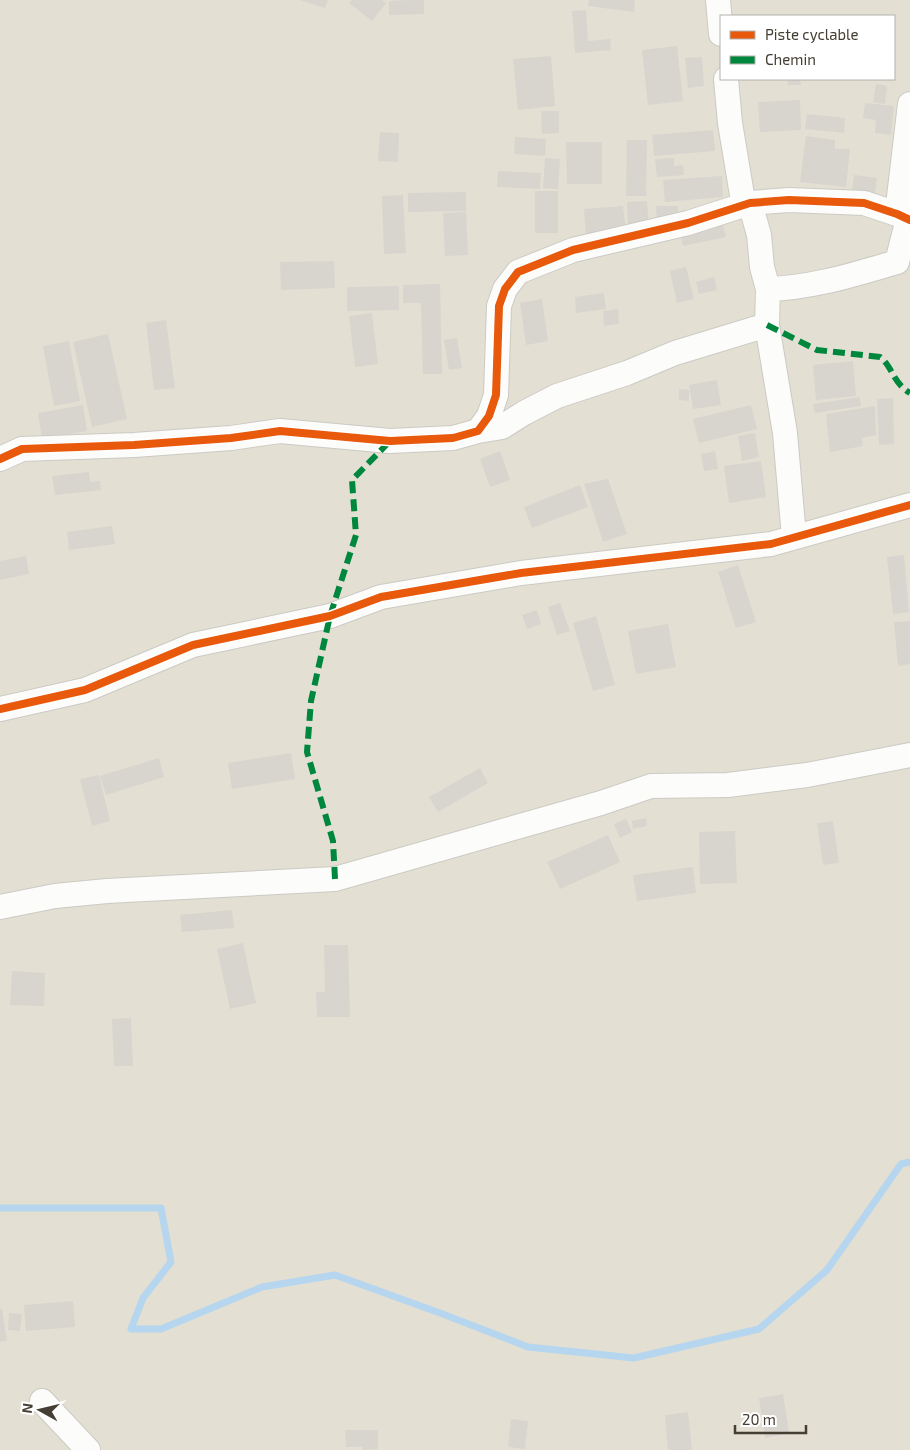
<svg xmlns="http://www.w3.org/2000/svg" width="910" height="1450" font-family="'Exo 2',sans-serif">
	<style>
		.residential { fill: #e3dfd3; fill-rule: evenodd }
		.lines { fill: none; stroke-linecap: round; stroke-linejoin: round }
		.stream { stroke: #b5d6ee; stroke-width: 7 }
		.building { fill: #d8d5cf }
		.street-casing { stroke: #cccac4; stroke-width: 26 }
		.street { stroke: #fcfcfb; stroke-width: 24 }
		.quiet { stroke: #00873e; stroke-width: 6; stroke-dasharray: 12 6; stroke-linecap: butt }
		.cycleway-casing { stroke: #fff; stroke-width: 11 }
		.cycleway { stroke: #e8590c; stroke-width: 8 }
	</style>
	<rect width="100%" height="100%" fill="#eeede6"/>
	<path class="residential" d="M0 0H910V1450H0ZM721 16H894V79H721Z"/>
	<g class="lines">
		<path class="stream" d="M0 1208H161L171 1262 143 1298 131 1329H161L262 1287 335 1275 440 1313 528 1347 634 1358 759 1329 827 1270 901 1164 910 1162"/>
	</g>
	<path class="building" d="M300 0H328L325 8Z
		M352 0H382L386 3 372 21 349 3Z
		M408 0H424V14L389 15V1Z
		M589 0H635L634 12 588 6Z
		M586 10 588 41 610 39 611 50 575 53 572 11Z
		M677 46 683 101 648 105 642 50Z
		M551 56 555 106 518 110 513 59Z
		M702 57 704 86 688 88 685 58Z
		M787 79H800L801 85H788Z
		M876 84 887 86 885 104 873 102Z
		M800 100 801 130 760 132 758 102Z
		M865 103 894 106 891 135 875 133 876 120 863 118Z
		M541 111H559V133L542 134Z
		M807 114 845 118 844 133 805 129Z
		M713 130 715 151 654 156 652 135Z
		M380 132 399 133 398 162 378 161Z
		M806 136 835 140V149H850L846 187 800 182Z
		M515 137 546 139 545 156 514 154Z
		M627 140H647L646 196H626Z
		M566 142H602V184H567Z
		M545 158 560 159 558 189 543 188Z
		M674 158V166L683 165 684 175 657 177 655 159Z
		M498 171 541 173 540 189 497 187Z
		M854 175 877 178 875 194 852 191Z
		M722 176 723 197 665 202 663 180Z
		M535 191H558V233H535Z
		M466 192V211L408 212V193Z
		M403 195 406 253 384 254 382 196Z
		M647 201 649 227 628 229 627 202Z
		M623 206 626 232 586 235 584 209Z
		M656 206H678V221L657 222Z
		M466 212 468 255 445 256 443 213Z
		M722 221 726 237 683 246 680 232Z
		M334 261 335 288 281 290 280 262Z
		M686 267 694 299 677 303 670 271Z
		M714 277 717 290 699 294 696 282Z
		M440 284 442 374H423L421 303H403V285Z
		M399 286V310L347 311V287Z
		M604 293 606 309 576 313 575 297Z
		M542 299 548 341 526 345 520 303Z
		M618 309 619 324 604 326 603 311Z
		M372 313 378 364 355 367 349 316Z
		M166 320 175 388 154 390 146 323Z
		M108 334 127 419 92 427 73 342Z
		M457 338 462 368 449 370 444 340Z
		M69 341 80 401 54 406 43 346Z
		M853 361 856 396 816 400 813 365Z
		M717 380 721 405 693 409 689 385Z
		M679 389 689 390V401L679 400Z
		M860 397 861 406 815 413 813 404Z
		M893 398 894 444 879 445 877 399Z
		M83 405 87 431 42 439 38 413Z
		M751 405 757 429 699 443 693 419Z
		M875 406 876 435 862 438 863 446 830 452 826 414Z
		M755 433 759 457 742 461 738 436Z
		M500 451 510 480 490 487 480 459Z
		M715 451 718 469 704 471 701 454Z
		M761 461 766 497 729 503 724 466Z
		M89 472 90 482 100 481 101 490 55 495 52 476Z
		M608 479 627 534 603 542 584 484Z
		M580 485 588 507 532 528 524 507Z
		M112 526 115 544 69 550 67 532Z
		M904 555 909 612 893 614 887 557Z
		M26 556 29 574 0 580V561Z
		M738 565 756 622 736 628 718 572Z
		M560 603 570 631 557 635 548 607Z
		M537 610 541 624 527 629 522 615Z
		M596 616 615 685 593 691 573 623Z
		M910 621V664L898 666 894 622Z
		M668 624 676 667 636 674 628 631Z
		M291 753 295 779 232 789 228 763Z
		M159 758 164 777 106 795 100 776Z
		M480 768 488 783 438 812 429 797Z
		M99 775 110 821 92 826 80 779Z
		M646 818 647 826 633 829 632 821Z
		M626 819 632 832 620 838 614 824Z
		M833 821 839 863 823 865 817 823Z
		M735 831 737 883 700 884 699 832Z
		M608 835 620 862 560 889 547 862Z
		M693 867 696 893 637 901 633 875Z
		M232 910 234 928 182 932 180 915Z
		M243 943 256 1003 230 1009 217 949Z
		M324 945H348L350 1017H317L316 992H325Z
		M12 971 45 973 44 1006 10 1005Z
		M131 1018 133 1066H114L112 1019Z
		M73 1301 75 1327 26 1331 24 1305Z
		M0 1309H2L7 1341 0 1342Z
		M9 1313 22 1314 20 1331 8 1330Z
		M783 1394 789 1433 765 1438 759 1398Z
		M688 1412 692 1450H668L665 1415Z
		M511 1419 528 1421 525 1449 508 1447Z
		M345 1430H378V1449L363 1450 362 1447H346Z"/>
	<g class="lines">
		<g class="street-casing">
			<path id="street" d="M718 0 721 34
				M726 79 730 123 742 195 745 206
				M750 203 759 235 762 267 768 289 767 325 785 433 794 537
				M897 214 910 104
				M768 289C812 288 855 274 897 262L908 219
				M478 431 502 427 524 413 557 396 627 373 675 353 767 325
				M0 459 22 449 134 445 231 438 280 431 390 441 453 438 478 431 489 416 496 395 499 306 505 289 518 272 573 250 688 223 750 203 789 200 864 203 897 214 910 220
				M0 709 85 690 193 645 330 616 381 597 521 573 771 544 910 505
				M0 907 55 896 107 891 335 879 601 803 651 786 728 785 807 775 910 755
				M42 1401 88 1450"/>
		</g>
		<use href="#street" class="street"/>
		<path class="quiet" d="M767 325 817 350 880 357C893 367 892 382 910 393
			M335 879 333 841 307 752 311 701 330 616 356 535 352 480 390 441"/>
		<g class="cycleway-casing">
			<path id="cycleway" d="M0 459 22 449 134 445 231 438 280 431 390 441 453 438 478 431 489 416 496 395 499 306 505 289 518 272 573 250 688 223 750 203 789 200 864 203 897 214 910 220
				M0 709 85 690 193 645 330 616 381 597 521 573 771 544 910 505"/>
		</g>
		<use href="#cycleway" class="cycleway"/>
	</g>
	<rect x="720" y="15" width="175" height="65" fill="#ffffff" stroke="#b4b2ad"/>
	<rect x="730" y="31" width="25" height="8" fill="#e8590c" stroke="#b4b2ad"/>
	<text x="765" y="40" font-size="15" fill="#443e33">Piste cyclable</text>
	<rect x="730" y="56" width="25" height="8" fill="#00873e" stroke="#b4b2ad"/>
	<text x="765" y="65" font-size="15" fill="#443e33">Chemin</text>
	<g transform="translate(40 1410) rotate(278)" stroke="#ffffff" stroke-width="4" paint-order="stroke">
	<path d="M0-4L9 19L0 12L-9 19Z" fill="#443e33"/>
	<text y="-8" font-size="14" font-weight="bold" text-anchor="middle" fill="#443e33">N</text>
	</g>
	<path d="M735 1425v8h71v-8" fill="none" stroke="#443e33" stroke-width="2.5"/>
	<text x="742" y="1425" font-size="15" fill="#443e33" stroke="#ffffff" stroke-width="4" paint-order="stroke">20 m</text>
</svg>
